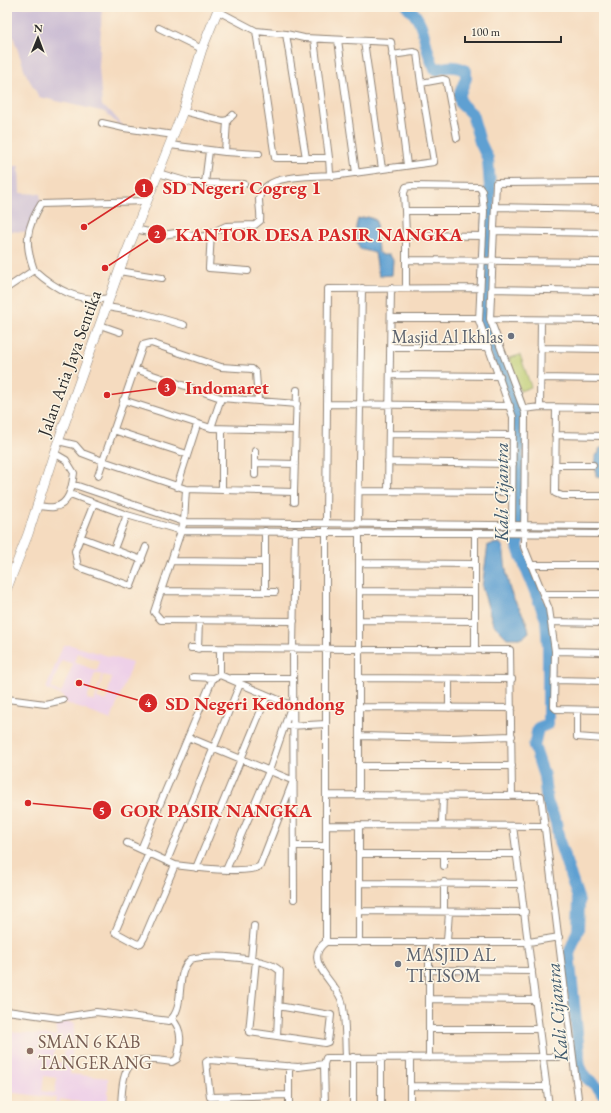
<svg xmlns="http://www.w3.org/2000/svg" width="611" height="1113" font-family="'EB Garamond',serif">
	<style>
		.built { fill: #eed0e8; fill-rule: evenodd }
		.industrial { fill: #ccbed4 }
		.green { fill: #baca6d; stroke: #727a4c }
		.water { fill: #5fa0d2; stroke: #45667e }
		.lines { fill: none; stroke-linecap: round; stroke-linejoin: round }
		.river { stroke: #5fa0d2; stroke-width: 12 }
		.street-casing { stroke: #908375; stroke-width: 8 }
		.secondary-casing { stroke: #908375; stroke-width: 10 }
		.street { stroke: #fff; stroke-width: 6 }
		.secondary { stroke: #fff; stroke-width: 9 }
		.worship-dot { fill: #6b7280; stroke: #fcf5e5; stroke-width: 1.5 }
		.education-dot { fill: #8d6e63; stroke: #fcf5e5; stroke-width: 1.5 }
		.labels { text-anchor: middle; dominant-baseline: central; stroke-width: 3; stroke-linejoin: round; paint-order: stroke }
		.worship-label { font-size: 18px; fill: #5b616d; stroke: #fcf5e5; text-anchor: end }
		.street-label { font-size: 18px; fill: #2b2b2b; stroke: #fcf5e5 }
		.education-label { font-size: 18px; fill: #785e54; stroke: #fcf5e5; text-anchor: start }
		.water-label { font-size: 19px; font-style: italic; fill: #405a6e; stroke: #fcf5e5 }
		.leader { fill: none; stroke: #d62828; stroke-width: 1.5 }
		.callout-dot { fill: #d62828; stroke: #fcf5e5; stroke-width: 1.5 }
		.mark-label { font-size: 12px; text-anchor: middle; font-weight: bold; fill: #fff }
		.callout-label { font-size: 19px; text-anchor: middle; font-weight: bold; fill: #d62828; stroke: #fcf5e5; stroke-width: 3; stroke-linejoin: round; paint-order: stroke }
	</style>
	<rect width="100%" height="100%" fill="#fcf5e5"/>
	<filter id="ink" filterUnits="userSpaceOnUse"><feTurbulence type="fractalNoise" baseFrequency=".025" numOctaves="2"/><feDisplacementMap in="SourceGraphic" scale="8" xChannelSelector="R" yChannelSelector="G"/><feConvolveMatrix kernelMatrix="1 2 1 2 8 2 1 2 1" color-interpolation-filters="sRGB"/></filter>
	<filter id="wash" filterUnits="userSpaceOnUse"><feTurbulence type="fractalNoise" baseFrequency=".012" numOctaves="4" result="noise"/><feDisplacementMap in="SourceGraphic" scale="16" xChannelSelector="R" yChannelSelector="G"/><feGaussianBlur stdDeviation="0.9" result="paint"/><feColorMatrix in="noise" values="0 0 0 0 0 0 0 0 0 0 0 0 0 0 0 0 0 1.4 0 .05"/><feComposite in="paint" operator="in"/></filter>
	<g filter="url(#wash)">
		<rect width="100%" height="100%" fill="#f5dbbf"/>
		<path class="built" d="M63 645H71L132 663 111 720 64 702 63 696 46 689ZM77 653 100 661 97 671 74 662ZM62 660 73 664 61 693 51 688ZM95 673 102 675 94 702 87 699ZM103 675 112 677 106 701 97 698Z
			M7 1014 75 1023 70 1074 108 1078V1106H79L80 1102 60 1099 59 1106H55L56 1098 7 1092V1030L10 1020 7 1019ZM12 1019 57 1023 56 1036 11 1032ZM55 1040 66 1041 63 1063 53 1062ZM44 1076 57 1078 55 1093 42 1091Z"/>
		<path class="industrial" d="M7 7H102L99 67 102 106 111 112 124 127 125 131 105 112 39 97 26 74 7 19Z
			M7 166H19L20 193 40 194 41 204 28 232 7 231Z"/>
		<path class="green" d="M520 355 531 387 520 391 509 358Z"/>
		<path class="water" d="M368 217 376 220 378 252 382 255H390L393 260 392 275 379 276 375 253 360 249C355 239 354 230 358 219Z
			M604 446V477L596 476 595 456 599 453V449Z
			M499 543 503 546C505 560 506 576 510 590 515 605 527 616 529 632L522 638H507L493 624 482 587 488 545Z"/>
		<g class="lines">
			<path class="river" d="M408 7C429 26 422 49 436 70 447 66 456 65 466 71V78L459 96 461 104 472 114 480 142 488 159 490 187 484 323 513 394 518 421V548L546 619 548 646V724L538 728 534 746 544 776 547 802 556 822 559 841 579 901 578 930 569 954 579 1052C578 1083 591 1075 604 1095"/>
		</g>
	</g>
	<g filter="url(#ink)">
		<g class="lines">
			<g class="street-casing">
				<path id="street" d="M218 11 256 31 286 34 304 38 391 42 407 165
					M159 28 202 49
					M256 31 275 158H329
					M286 34 306 158
					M314 39 329 158 330 174 332 176 434 162 421 83
					M338 40 356 173
					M364 41 382 169
					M392 55 413 52 417 53 421 83 443 79 446 80 457 138
					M183 111 223 121 228 120 233 115
					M102 123 124 128 174 135
					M170 145 225 152 227 121
					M209 151 205 183 244 184
					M225 152 259 154
					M158 173 192 183H205
					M604 182 496 183 490 319 525 413 524 547 549 609 555 651 554 707 556 709 604 710
					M496 207 604 209
					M405 211 404 193 406 187 411 186 479 187 482 191 484 211
					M135 229 162 235 176 233 199 237 205 236 226 226 255 225 260 221C261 214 259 206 259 199 263 173 311 177 330 175
					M495 231 604 233
					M211 233 209 268 248 271
					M406 235 483 236
					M406 260 604 262
					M34 270C56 290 80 303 110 298
					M119 271 162 278
					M7 288 34 270C24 243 26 228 41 204L147 201
					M406 288V235L405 211H484L479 321 513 417 512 528
					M480 288 328 289 326 523V942H529L559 937
					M492 289 604 291
					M107 307 143 313 184 325
					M391 318H479
					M490 319 604 320
					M100 325 120 332
					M390 347H489
					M540 348 604 349
					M135 369 221 398 297 404
					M390 375 500 376
					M540 378 604 379
					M123 400 211 428 295 430
					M327 404 510 406
					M540 407 541 320
					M556 408 555 493 562 496H604
					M524 409 540 407 604 408
					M211 428 221 398
					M222 429V490
					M113 430 187 454
					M389 434 513 435
					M555 435 604 436
					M58 441 75 445 82 453 103 461 98 476
					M388 462 513 464
					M255 463 295 464
					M555 465H593
					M255 475V451
					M72 484 184 522 604 526
					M177 487 197 425
					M186 489 103 461 143 345 151 343 221 367 252 369 256 373 258 400
					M359 491 512 492
					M388 491 391 288
					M70 494 127 515 182 531 604 534
					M294 502V492
					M94 503 75 551 78 567 131 586 146 547
					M37 506C42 506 49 508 54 507 70 505 72 486 74 473L66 460 54 453
					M358 523 362 288
					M265 531V592
					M475 533V650
					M80 537 142 560
					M114 549 127 515
					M172 561 265 562
					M359 563 475 564
					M531 565H604
					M161 591 275 592
					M359 591 475 592
					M543 594H604
					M359 620 475 621
					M294 621 161 620 154 612 184 522 186 489 294 492 297 390
					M551 622 604 623
					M191 648 510 650 512 796
					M198 649 199 620
					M220 649V675L293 706
					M555 651 604 652
					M193 677 213 678
					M231 678H293
					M359 678 512 679
					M554 680 604 681
					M7 699 45 704 63 700
					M359 707 512 708
					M449 708V679
					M577 710V737L604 739
					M289 726 326 724
					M359 736 451 738 512 736
					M188 737 294 781
					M359 766H512
					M326 795 541 796 579 1106
					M359 795V532
					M442 824 443 796
					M326 825 544 826
					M513 826 549 1106
					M127 843 175 865
					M294 846H326
					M141 849 213 678 220 675
					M149 853 115 932 137 944 141 943 144 938 175 865C191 867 248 875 260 866L293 781
					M359 854H517
					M167 861 240 684
					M444 866V854
					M196 868 267 696
					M226 870 269 771 291 707
					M444 882V907
					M359 883 521 884
					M294 899 293 649 295 531
					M359 911 525 912
					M429 941V1058
					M447 941 449 912
					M326 942C300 960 339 985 342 1002 346 1020 345 1040 346 1057
					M359 943V825
					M251 959 254 926
					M256 960 249 1032 325 1043 328 1042 331 1015 278 1006
					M429 970 532 971
					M429 999 536 1000
					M7 1011 58 1018 96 1012 169 1021C187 1007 173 975 191 959 209 954 267 957 280 971L277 1036
					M429 1029H540
					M289 1066V1106
					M410 1086 547 1087
					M288 1095 210 1097 206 1062 209 1060 298 1067 324 1064
					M121 1106C123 1062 128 1055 172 1062L177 1059C181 1044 183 1030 172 1019
					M325 1106 324 1064 326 1058 559 1057
					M353 1106V1057
					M381 1106V1057
					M410 1106V1057"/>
			</g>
			<g class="secondary-casing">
				<path id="secondary" d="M7 588 28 534 54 453 119 271 183 111 202 49 219 7"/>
			</g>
			<use href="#street" class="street"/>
			<use href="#secondary" class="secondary"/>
		</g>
	</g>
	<g class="worship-dot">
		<circle cx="511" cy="336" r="4"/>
		<circle cx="398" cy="964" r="4"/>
	</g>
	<circle class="education-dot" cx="30" cy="1051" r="4"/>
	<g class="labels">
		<g class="worship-label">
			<text x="503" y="336">Masjid Al Ikhlas</text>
			<text x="406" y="954" text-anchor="start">MASJID AL<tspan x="406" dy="21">TITISOM</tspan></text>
		</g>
		<g class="street-label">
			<text transform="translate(69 363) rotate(-70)">Jalan Aria Jaya Sentika</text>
		</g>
		<g class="education-label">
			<text x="38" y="1041">SMAN 6 KAB<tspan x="38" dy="21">TANGERANG</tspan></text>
		</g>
		<g class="water-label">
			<text transform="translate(501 492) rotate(-90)">Kali Cijantra</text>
			<text transform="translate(557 1012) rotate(-95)">Kali Cijantra</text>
		</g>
	</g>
	<path class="leader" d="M84 227L144 188M105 268L157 234M107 395L167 387M79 683L148 703M28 803L102 810"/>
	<g class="callout-dot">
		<circle cx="84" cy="227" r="4"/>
		<circle cx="105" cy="268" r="4"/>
		<circle cx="107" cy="395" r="4"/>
		<circle cx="79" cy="683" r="4"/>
		<circle cx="28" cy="803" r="4"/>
		<circle cx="144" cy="188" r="10"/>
		<circle cx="157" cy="234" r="10"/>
		<circle cx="167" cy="387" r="10"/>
		<circle cx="148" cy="703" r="10"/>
		<circle cx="102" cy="810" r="10"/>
	</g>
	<g class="mark-label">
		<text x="144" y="192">1</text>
		<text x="157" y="238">2</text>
		<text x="167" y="391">3</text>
		<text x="148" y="707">4</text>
		<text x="102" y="815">5</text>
	</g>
	<g class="callout-label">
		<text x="242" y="194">SD Negeri Cogreg 1</text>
		<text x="319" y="241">KANTOR DESA PASIR NANGKA</text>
		<text x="227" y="394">Indomaret</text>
		<text x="255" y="710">SD Negeri Kedondong</text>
		<text x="216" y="817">GOR PASIR NANGKA</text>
	</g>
	<rect width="611" height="1113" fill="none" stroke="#fcf5e5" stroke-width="24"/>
	<g transform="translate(38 38) rotate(1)" stroke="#fcf5e5" stroke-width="3" paint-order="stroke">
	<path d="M0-3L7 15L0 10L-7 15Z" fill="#2b2b2b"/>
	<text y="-6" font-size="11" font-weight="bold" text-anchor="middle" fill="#2b2b2b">N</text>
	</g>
	<path d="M465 36v6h96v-6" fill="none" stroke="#2b2b2b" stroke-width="2"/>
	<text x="471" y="36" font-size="12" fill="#2b2b2b" stroke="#fcf5e5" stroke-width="3" paint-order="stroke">100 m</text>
</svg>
